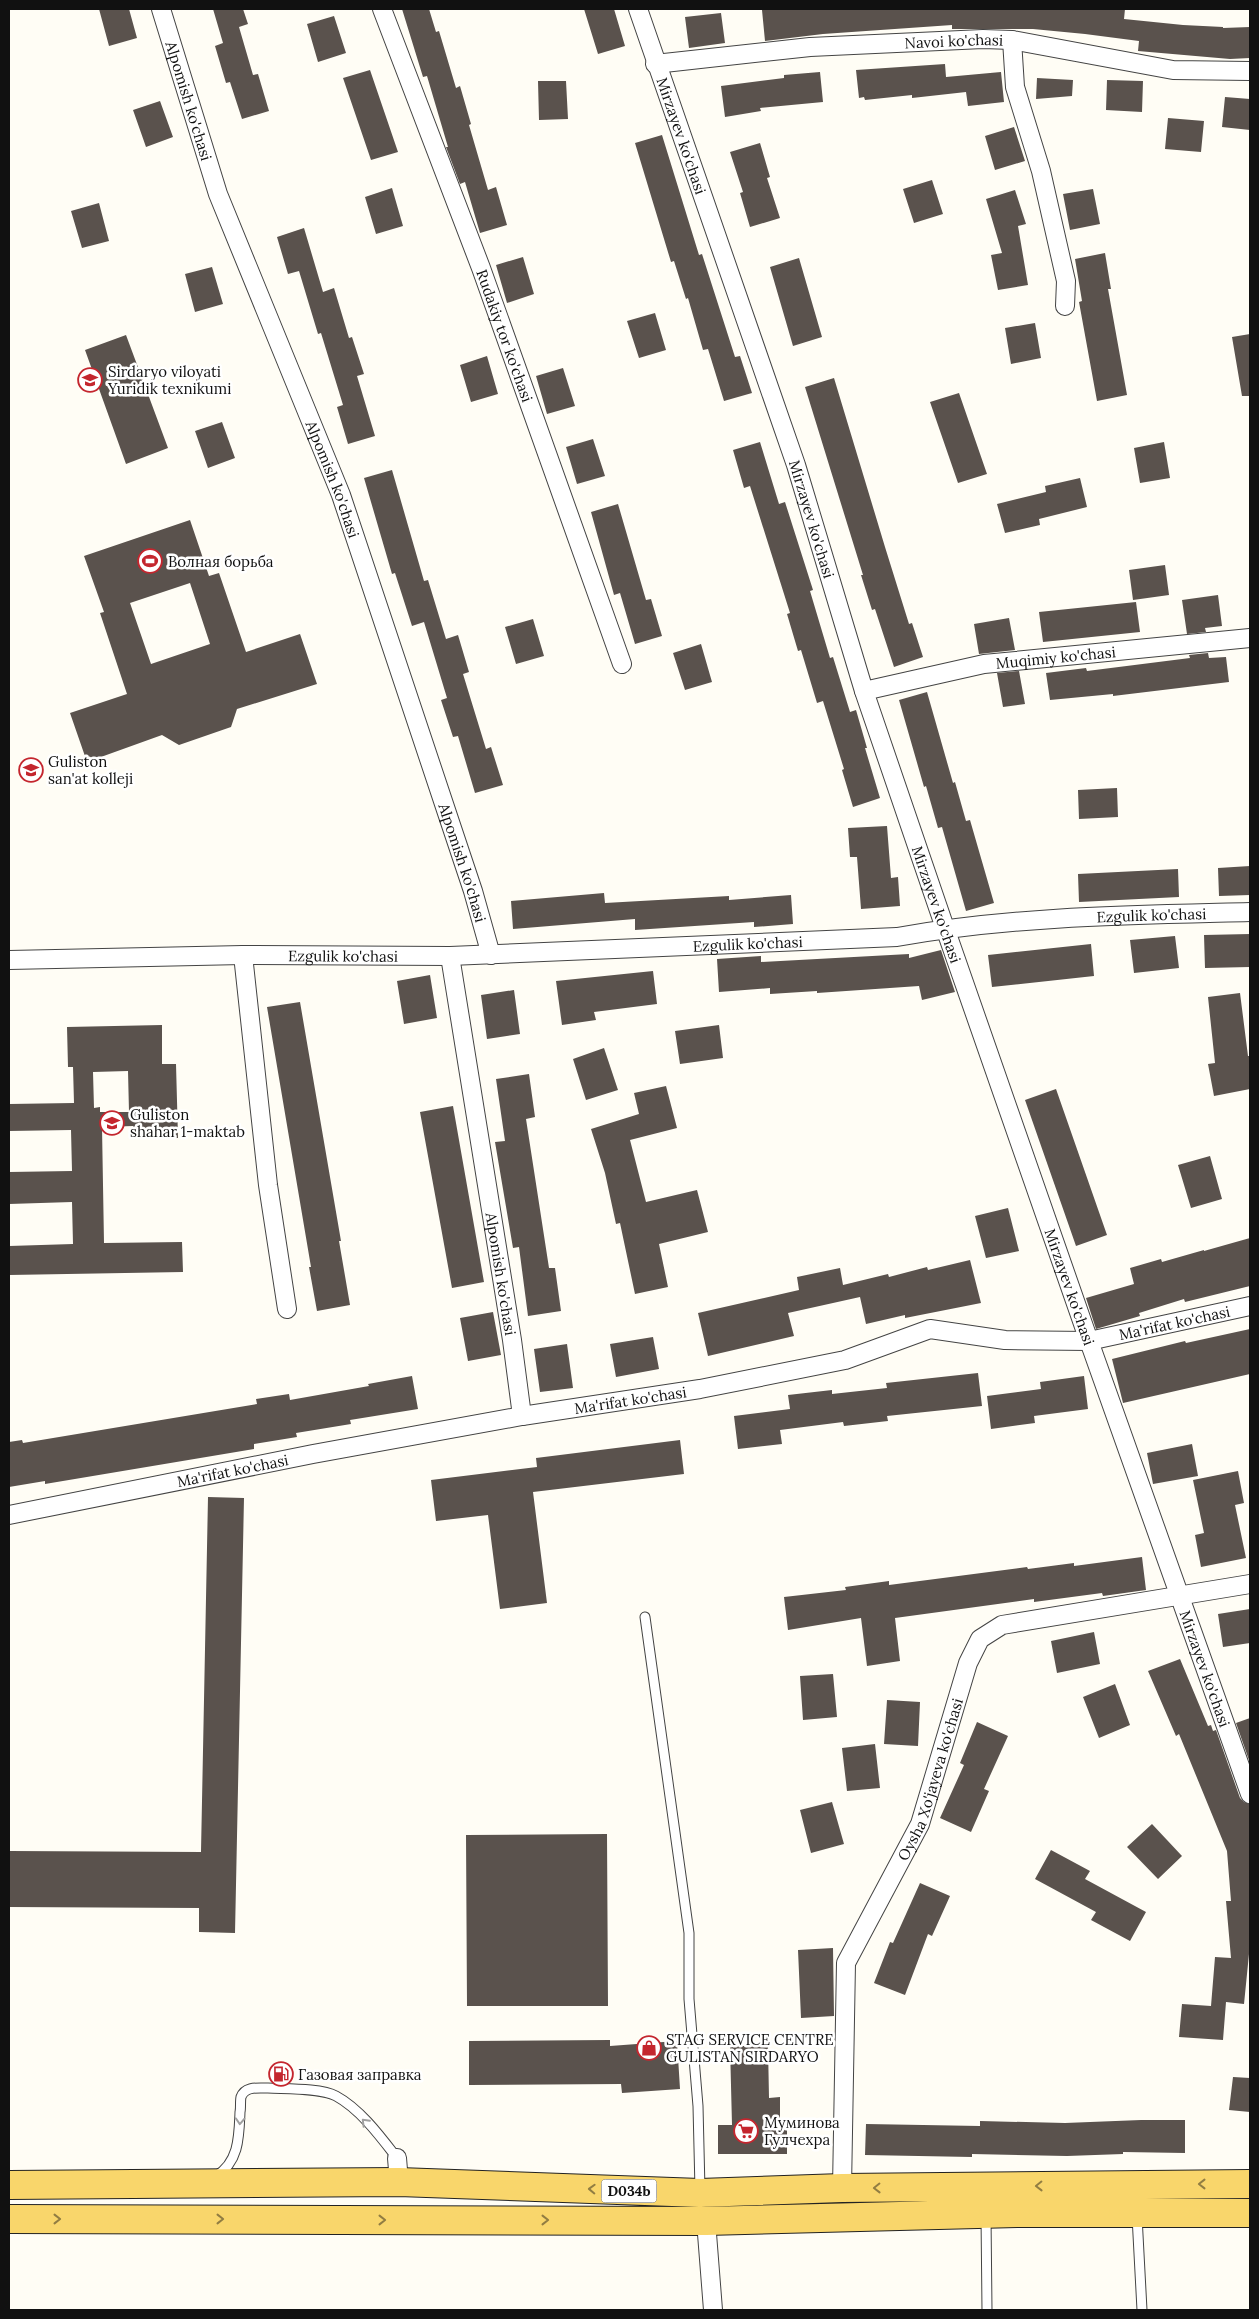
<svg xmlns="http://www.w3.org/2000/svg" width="1259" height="2319" font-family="Lora,serif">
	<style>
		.building { fill: #5a524d; fill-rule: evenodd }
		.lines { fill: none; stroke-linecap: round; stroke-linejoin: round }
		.lane-casing { stroke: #444; stroke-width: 11 }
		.street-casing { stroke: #444; stroke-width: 20 }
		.primary-casing { stroke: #222; stroke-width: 30 }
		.lane { stroke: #fff; stroke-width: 9 }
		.street { stroke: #fff; stroke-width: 18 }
		.primary { stroke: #f9d66b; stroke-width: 28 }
		.oneway { stroke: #a0a0a0 }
		.oneway2 { stroke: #917d42 }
		.labels { text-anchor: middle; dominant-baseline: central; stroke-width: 5; stroke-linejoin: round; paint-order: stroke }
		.shield { fill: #fff; stroke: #585858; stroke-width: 1 }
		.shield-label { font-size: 14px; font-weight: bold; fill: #111 }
		.street-label { font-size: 15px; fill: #111; stroke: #fff }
		.poi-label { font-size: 15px; fill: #111; stroke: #fff; text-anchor: start }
	</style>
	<rect width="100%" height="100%" fill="#fffdf5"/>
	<path class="building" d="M99 9H129L137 38 109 46Z
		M213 9H243L248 24 239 27 253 75 258 74 269 111 242 119 230 82 226 83 215 46 223 43Z
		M402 9H429L436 32 439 31 456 88 460 86 471 124 469 125 488 190 496 187 507 225 480 233 465 182 460 184 446 147H448L427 76 423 77Z
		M584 9H614L625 46 598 54Z
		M776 9H1125L1124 19 1183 25 1223 27V28L1250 27V58L1230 59 1138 51 1139 41 1085 34 1033 29H952V25L823 34 765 41 762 10Z
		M721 13 725 43 689 48 685 17Z
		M334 16 346 53 318 62 307 24Z
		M945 64 946 77 1001 72 1004 102 968 106 966 92 912 98V95L865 100 864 97 859 98 856 70Z
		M370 70 398 152 371 160 343 78Z
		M820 72 823 102 760 108 761 111 725 117 721 86 784 78V75Z
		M1037 78 1073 80 1072 96 1036 99Z
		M1107 80 1143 81 1142 112 1106 110Z
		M538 81H566L568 119 539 120Z
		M1225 97 1250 99V130L1222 127Z
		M160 101 173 137 146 147 133 110Z
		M1168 118 1204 121 1201 152 1165 149Z
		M1014 127 1025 161 995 170 985 136Z
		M662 135 699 255 702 254 735 357 740 356 752 393 724 401 708 349 703 350 688 298 686 299 674 261 671 262 635 143Z
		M760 143 770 177 767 178 780 218 750 227 740 193 743 192 730 152Z
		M932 180 943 214 914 223 903 189Z
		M392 188 403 226 376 234 365 197Z
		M1093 189 1100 224 1070 230 1063 194Z
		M1015 190 1026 224 1018 226 1028 285 998 290 991 255 1002 253 986 199Z
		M99 203 109 241 82 248 71 211Z
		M304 228 323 292 334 288 349 338 352 337 364 374 357 376 375 436 348 444 337 407 343 405 321 333 318 334 299 271 288 274 277 237Z
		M1105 253 1111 289H1108L1127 395 1097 401 1079 302 1082 301 1075 259Z
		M523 257 534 294 507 303 496 265Z
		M799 258 822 337 793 346 770 267Z
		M212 267 223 304 195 312 185 274Z
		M655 313 666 350 639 358 627 321Z
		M1035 323 1041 358 1011 364 1005 328Z
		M1250 334V396H1242L1232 337Z
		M126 335 168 448 126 464 85 350Z
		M487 356 498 394 471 402 460 365Z
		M563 368 575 406 547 414 536 376Z
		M834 378 885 547 909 624 912 623 923 657 894 667 875 609 872 610 861 575H863L805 387Z
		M959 393 987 474 958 483 930 402Z
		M222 422 235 458 208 468 195 431Z
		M593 439 605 476 577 484 566 447Z
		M760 442 779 504 785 502 813 590 810 591 830 658 833 657 850 712 856 710 867 748H865L880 798 853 807 842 770 844 769 823 701 817 703 801 650 798 651 787 614 790 613 750 486 744 488 733 450Z
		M1164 442 1170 478 1140 483 1134 448Z
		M392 470 424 581 428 580 446 639 458 635 469 672 463 674 486 749 491 747 503 785 475 793 458 736 453 737 441 700 447 698 424 622 412 626 395 573 392 574 364 478Z
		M1080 478 1087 507 1039 519 1040 525 1005 533 997 504 1046 492 1045 486Z
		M618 504 646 600 651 599 662 636 635 644 620 593 614 595 591 512Z
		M190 520 209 576 219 573 246 652 300 634 317 684 237 709 231 727 179 745 162 735 87 762 70 713 127 694 100 613 104 612 84 556ZM190 583 210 644 151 664 130 603Z
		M1165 565 1169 595 1133 600 1129 570Z
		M1218 595 1222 626 1205 628 1206 632 1187 634 1182 600Z
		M1136 602 1140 632 1043 642 1039 612Z
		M1009 618 1015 650 979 654 974 624Z
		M533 619 544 656 516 664 505 627Z
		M701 644 712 682 685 690 673 653Z
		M1208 653 1209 658 1226 657 1229 682 1113 696V694L1050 700 1046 673 1086 668 1087 671 1190 658 1189 655Z
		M1019 671 1025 704 1003 707 997 673Z
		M927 692 953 783 955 782 966 821 970 820 994 903 966 911 942 827 938 828 926 786 924 787 899 700Z
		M1117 788 1118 817 1079 819 1078 790Z
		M887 826 891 878 898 877 900 906 861 909 857 857H850L848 828Z
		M1250 866V895L1219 896 1218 868Z
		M1178 869 1179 897 1079 902 1078 874Z
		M604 893 605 903 729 896V900L791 895 793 924 754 927V922L635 930V919L513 929 511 901Z
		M1250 934V967L1205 968 1204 935Z
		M1175 936 1179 968 1134 973 1130 940Z
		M1091 944 1094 976 992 987 988 955Z
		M941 950 955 992 922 1000 919 986 817 993V991L770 994V988L719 992 717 959 761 956V962L909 954V958Z
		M653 971 657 1004 594 1012 596 1020 562 1025 556 981Z
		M430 975 437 1018 404 1024 397 981Z
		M514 990 520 1034 487 1039 481 995Z
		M1240 993 1248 1056H1250V1089L1214 1096 1208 1064 1215 1063 1208 997Z
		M300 1002 341 1241H339L350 1305 317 1311 309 1267H311L267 1007Z
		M162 1025V1064H176L178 1138 133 1139V1126L102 1127 104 1243 182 1242 183 1272 9 1275V1246L73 1244 72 1202 9 1204V1172L72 1171 71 1130 9 1131V1104L74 1103 73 1067H68L67 1027ZM128 1071 129 1112H100V1107L94 1108 93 1072Z
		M719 1025 723 1058 680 1064 675 1031Z
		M604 1048 618 1090 586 1100 573 1059Z
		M529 1074 535 1117 526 1119 549 1268H555L561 1311 528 1316 519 1247 513 1248 495 1142 505 1141 496 1079Z
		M666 1086 677 1128 630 1140 646 1202 697 1190 708 1232 659 1244 668 1287 635 1294 620 1223 616 1224 605 1173 591 1129 639 1114 634 1093Z
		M1056 1089 1107 1235 1076 1246 1025 1100Z
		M453 1106 484 1282 452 1288 420 1112Z
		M1210 1156 1222 1199 1191 1208 1178 1165Z
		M1008 1208 1019 1251 986 1258 975 1216Z
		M1250 1238V1286L1185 1302 1184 1299 1139 1313 1140 1316 1096 1329 1086 1298 1134 1284 1130 1268 1161 1259 1162 1262 1204 1250V1251Z
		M970 1260 981 1303 905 1318V1315L866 1324 860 1297 788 1313 794 1336 708 1356 698 1313 799 1290 797 1277 840 1268 843 1285 888 1274 889 1277 927 1267 928 1270Z
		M493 1312 501 1355 468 1361 460 1318Z
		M1250 1329V1374L1123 1403 1112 1359 1185 1341 1186 1343Z
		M653 1337 659 1369 616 1377 610 1344Z
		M567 1344 573 1388 540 1392 534 1349Z
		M978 1373 982 1406 887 1416 888 1421 844 1426 843 1422 780 1430 782 1444 738 1449 734 1416 790 1409 788 1395 832 1390V1394L887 1388 886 1383Z
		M412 1376 418 1409 350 1420 351 1424 296 1433 297 1437 254 1444V1449L45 1484V1481L9 1487V1442L22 1440 23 1443 257 1404 256 1399 289 1394 290 1400 369 1386 368 1384Z
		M1084 1376 1088 1409 1034 1416 1035 1423 991 1429 987 1396 1041 1389 1040 1382Z
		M680 1440 684 1474 533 1492 547 1603 500 1609 488 1515 436 1521 431 1480 537 1467 536 1458Z
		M1192 1444 1198 1476 1153 1484 1147 1453Z
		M1238 1471 1244 1503 1235 1505 1246 1558 1201 1567 1195 1535 1204 1533 1193 1480Z
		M208 1497 244 1498 235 1933 199 1932V1908L9 1907V1851L201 1852Z
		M1142 1557 1146 1590 1103 1596 1102 1593 1034 1602V1599L895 1618 900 1661 867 1666 861 1618 788 1630 784 1597 846 1590 845 1587 889 1581V1585L1027 1567 1028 1569 1074 1563V1566Z
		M1250 1609V1643L1223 1647 1218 1614Z
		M1094 1632 1100 1664 1057 1673 1051 1641Z
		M1180 1659 1208 1726 1211 1725 1213 1731 1216 1730 1240 1798 1244 1802 1250 1804V1944L1244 2004 1226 2002 1223 2040 1179 2037 1182 2004 1211 2006 1215 1957 1231 1958 1226 1901H1231L1227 1851 1179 1734 1176 1736 1148 1671Z
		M833 1674 837 1717 803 1720 800 1676Z
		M1115 1684 1130 1725 1099 1738 1083 1697Z
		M887 1700 920 1702 918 1746 884 1744Z
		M1250 1718V1763L1236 1723Z
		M977 1722 1008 1736 984 1789 989 1791 971 1832 940 1818 964 1765 960 1763Z
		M875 1744 880 1788 847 1791 842 1748Z
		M832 1802 844 1844 811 1853 800 1810Z
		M1152 1824 1182 1856 1158 1879 1127 1847Z
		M607 1834 608 2006H467L466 1835Z
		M1051 1850 1090 1871 1085 1879 1146 1912 1130 1941 1091 1920 1096 1912 1035 1879Z
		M920 1883 950 1896 932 1936 928 1934 905 1995 874 1983 890 1942 893 1943Z
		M833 1948 834 2016 801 2018 798 1950Z
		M610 2040V2046L677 2041 680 2089 622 2093 621 2084 469 2085V2041Z
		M730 2046H768L769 2098 780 2097V2125H787V2154H718V2125H732Z
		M1233 2077 1250 2078V2112L1229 2110Z
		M1141 2120H1185V2153L1123 2152V2154L1067 2156 972 2154V2157L865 2155 866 2124 980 2126V2121L1065 2123Z"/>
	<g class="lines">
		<g class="lane-casing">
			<path id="lane" d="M645 1617 689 1933V1999L698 2106 700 2190
				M216 2176C239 2162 239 2137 240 2112 241 2108 240 2101 241 2097 245 2086 258 2088 268 2088 285 2089 321 2088 336 2096 360 2109 380 2136 397 2158
				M986 2216 987 2310
				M1137 2216 1142 2310"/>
		</g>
		<g class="street-casing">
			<g id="street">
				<path id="s1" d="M161 9 218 194 341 495 473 891 491 955"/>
				<path id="s2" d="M382 9 481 268 622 664"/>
				<path id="s3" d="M638 9 796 465 864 691 945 928 1089 1341 1250 1794"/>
				<path d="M1012 40 1015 87 1041 171 1066 281 1065 306"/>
				<path id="s4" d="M655 64 810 47 983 39 1012 40 1173 70 1250 71"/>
				<path id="s5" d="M864 691 984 664 1250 638"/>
				<path d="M243 955 268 1185 287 1309"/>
				<path id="s6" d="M450 956 512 1340 522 1416"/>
				<path id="s7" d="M9 960 243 955 450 956 897 937C1014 916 1132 915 1250 912"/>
				<path id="s8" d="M9 1515 313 1454 522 1416 700 1389 845 1360 930 1329 1005 1340 1089 1341 1250 1306"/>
				<path d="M397 2158 399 2182"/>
				<path id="s9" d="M842 2188 846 1963 920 1824 968 1663 980 1639 1002 1625 1250 1584"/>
				<path d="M706 2221 713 2310"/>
			</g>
		</g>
		<g class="primary-casing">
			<path id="primary" d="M9 2185 399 2182 700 2193 842 2188 1250 2184
				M9 2219 706 2221 1017 2213H1250"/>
		</g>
		<use href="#lane" class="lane"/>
		<use href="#street" class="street"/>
		<use href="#primary" class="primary"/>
	</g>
	<defs><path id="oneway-chevron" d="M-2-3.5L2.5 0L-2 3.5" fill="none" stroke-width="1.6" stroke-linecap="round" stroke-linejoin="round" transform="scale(1.25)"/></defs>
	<g class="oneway">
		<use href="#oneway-chevron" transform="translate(240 2121) rotate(93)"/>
		<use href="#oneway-chevron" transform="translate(365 2122) rotate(-135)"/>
	</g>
	<g class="oneway2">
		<use href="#oneway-chevron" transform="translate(1202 2184) rotate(180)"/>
		<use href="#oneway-chevron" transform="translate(1039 2186) rotate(179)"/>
		<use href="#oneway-chevron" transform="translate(877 2188) rotate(179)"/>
		<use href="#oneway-chevron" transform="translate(592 2189) rotate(-178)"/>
		<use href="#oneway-chevron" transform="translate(57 2219)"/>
		<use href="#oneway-chevron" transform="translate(220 2219)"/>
		<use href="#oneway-chevron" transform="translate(382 2220)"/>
		<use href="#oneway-chevron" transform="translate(545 2220)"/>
	</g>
	<defs>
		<g id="university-ring" transform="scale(1.25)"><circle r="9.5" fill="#fff" stroke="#c4262e" stroke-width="1.5"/><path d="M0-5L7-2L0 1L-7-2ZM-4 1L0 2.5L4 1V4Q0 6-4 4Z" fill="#c4262e"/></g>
		<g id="stadium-ring" transform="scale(1.25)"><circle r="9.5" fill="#fff" stroke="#c4262e" stroke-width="1.5"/><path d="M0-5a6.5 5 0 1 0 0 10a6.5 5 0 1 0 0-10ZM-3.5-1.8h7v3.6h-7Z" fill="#c4262e"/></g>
		<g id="school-ring" transform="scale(1.25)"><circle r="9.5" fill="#fff" stroke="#c4262e" stroke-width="1.5"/><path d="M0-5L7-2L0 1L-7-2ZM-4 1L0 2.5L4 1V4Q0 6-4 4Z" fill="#c4262e"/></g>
		<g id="shop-ring" transform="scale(1.25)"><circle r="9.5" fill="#fff" stroke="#c4262e" stroke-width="1.5"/><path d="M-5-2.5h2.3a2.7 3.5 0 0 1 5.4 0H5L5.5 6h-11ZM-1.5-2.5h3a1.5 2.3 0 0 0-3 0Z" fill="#c4262e"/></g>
		<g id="fuel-ring" transform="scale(1.25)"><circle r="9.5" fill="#fff" stroke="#c4262e" stroke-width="1.5"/><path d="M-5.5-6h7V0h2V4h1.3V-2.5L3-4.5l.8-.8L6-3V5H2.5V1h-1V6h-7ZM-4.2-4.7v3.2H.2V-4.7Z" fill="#c4262e"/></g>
		<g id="supermarket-ring" transform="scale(1.25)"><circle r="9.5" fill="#fff" stroke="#c4262e" stroke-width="1.5"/><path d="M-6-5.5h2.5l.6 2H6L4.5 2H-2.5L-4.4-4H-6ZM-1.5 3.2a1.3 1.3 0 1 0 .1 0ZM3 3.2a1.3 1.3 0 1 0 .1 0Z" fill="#c4262e"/></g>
	</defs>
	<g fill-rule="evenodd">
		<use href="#university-ring" x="90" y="380"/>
		<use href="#stadium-ring" x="150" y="561"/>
		<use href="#university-ring" x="31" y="770"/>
		<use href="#school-ring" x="112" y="1123"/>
		<use href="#shop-ring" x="649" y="2048"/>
		<use href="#fuel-ring" x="281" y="2074"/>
		<use href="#supermarket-ring" x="746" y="2131"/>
	</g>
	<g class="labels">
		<rect class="shield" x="601.5" y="2179.5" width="55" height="23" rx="4"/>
		<g class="shield-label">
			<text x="629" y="2191">D034b</text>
		</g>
		<g class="street-label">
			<text stroke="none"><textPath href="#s4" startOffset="300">Navoi ko'chasi</textPath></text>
			<text stroke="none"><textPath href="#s1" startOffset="96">Alpomish ko'chasi</textPath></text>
			<text stroke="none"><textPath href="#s3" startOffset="134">Mirzayev ko'chasi</textPath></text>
			<text stroke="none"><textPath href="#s2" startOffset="349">Rudakiy tor ko'chasi</textPath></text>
			<text stroke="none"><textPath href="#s1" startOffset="501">Alpomish ko'chasi</textPath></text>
			<text stroke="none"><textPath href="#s3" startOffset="539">Mirzayev ko'chasi</textPath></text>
			<text stroke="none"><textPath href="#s5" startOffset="195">Muqimiy ko'chasi</textPath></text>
			<text stroke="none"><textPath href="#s1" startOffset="906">Alpomish ko'chasi</textPath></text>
			<text stroke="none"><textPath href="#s3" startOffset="944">Mirzayev ko'chasi</textPath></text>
			<text stroke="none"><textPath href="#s7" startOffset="1144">Ezgulik ko'chasi</textPath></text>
			<text stroke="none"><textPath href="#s7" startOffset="739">Ezgulik ko'chasi</textPath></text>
			<text stroke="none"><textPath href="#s7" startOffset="334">Ezgulik ko'chasi</textPath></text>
			<text stroke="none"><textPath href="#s6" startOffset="322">Alpomish ko'chasi</textPath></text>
			<text stroke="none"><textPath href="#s3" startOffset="1349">Mirzayev ko'chasi</textPath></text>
			<text stroke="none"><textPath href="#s8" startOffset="1188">Ma'rifat ko'chasi</textPath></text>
			<text stroke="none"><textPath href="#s8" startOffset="632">Ma'rifat ko'chasi</textPath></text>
			<text stroke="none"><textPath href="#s8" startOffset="228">Ma'rifat ko'chasi</textPath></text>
			<text stroke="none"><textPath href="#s3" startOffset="1754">Mirzayev ko'chasi</textPath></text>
			<text stroke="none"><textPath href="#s9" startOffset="428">Oysha Xo'jayeva ko'chasi</textPath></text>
		</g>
		<g class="poi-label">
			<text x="108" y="371">Sirdaryo viloyati<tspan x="108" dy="17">Yuridik texnikumi</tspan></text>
			<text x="168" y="561">Волная борьба</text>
			<text x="48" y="761">Guliston<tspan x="48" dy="17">san'at kolleji</tspan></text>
			<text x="130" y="1114">Guliston<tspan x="130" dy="17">shahar 1-maktab</tspan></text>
			<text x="666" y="2039">STAG SERVICE CENTRE<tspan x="666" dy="17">GULISTAN SIRDARYO</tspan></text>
			<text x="298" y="2074">Газовая заправка</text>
			<text x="764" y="2122">Муминова<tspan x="764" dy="17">Гулчехра</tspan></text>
		</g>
	</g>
	<rect width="1259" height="2319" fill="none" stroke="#111111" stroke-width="20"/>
</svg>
